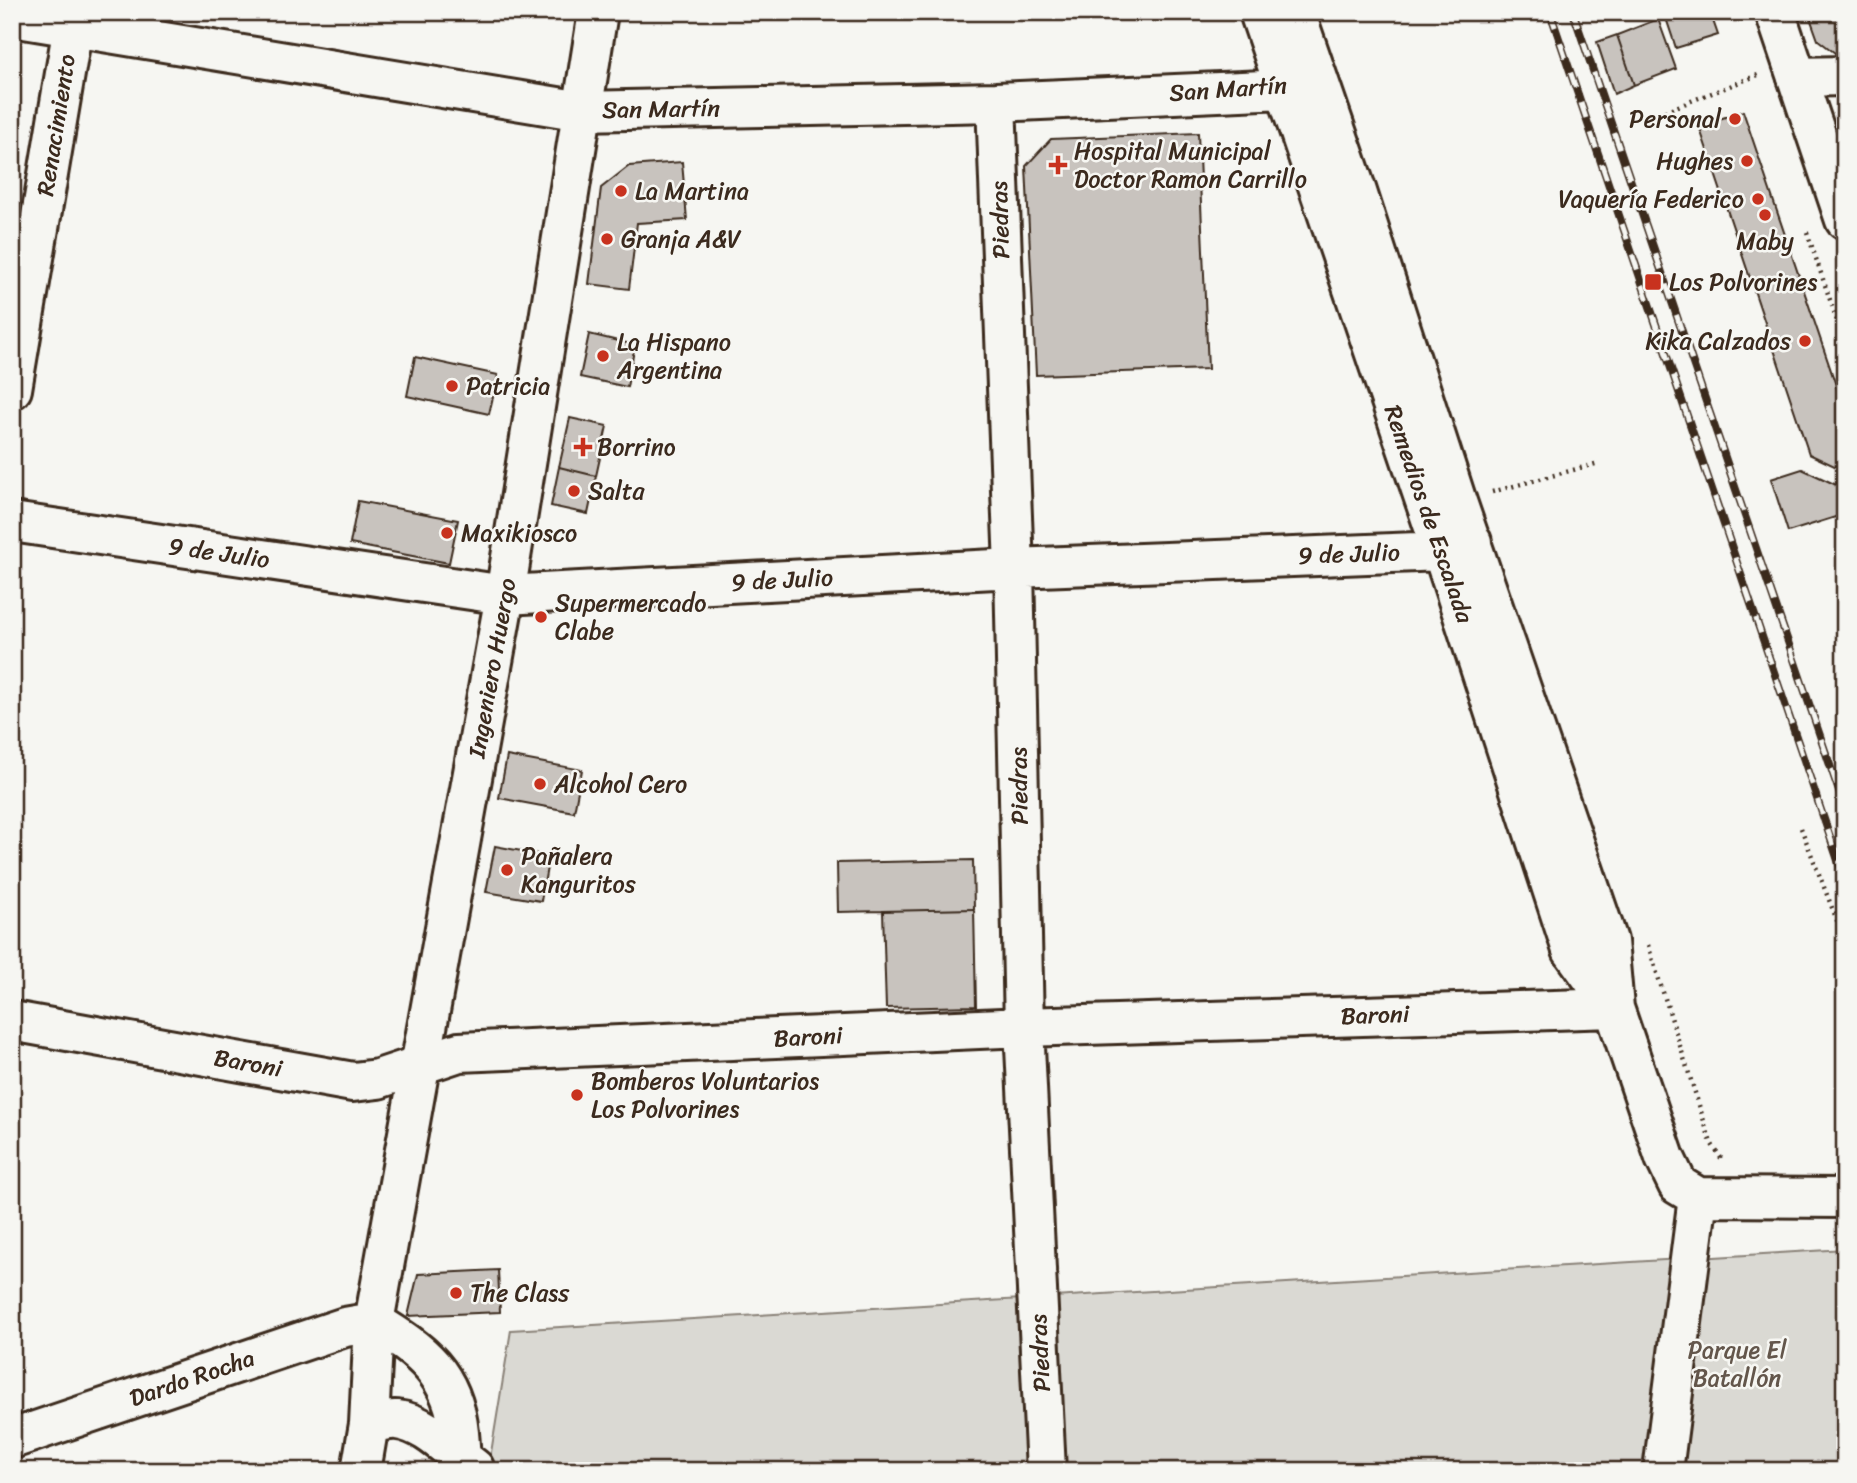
<svg xmlns="http://www.w3.org/2000/svg" width="1857" height="1483" font-family="Sriracha,sans-serif">
	<style>
		.green { fill: #dad9d3; stroke: #8a8278; stroke-width: 2 }
		.building { fill: #c8c3be; stroke: #3b2a1e; stroke-width: 2 }
		.lines { fill: none; stroke-linecap: round; stroke-linejoin: round }
		.street-casing { stroke: #3b2a1e; stroke-width: 44 }
		.secondary-casing { stroke: #3b2a1e; stroke-width: 44 }
		.path { stroke: #3b2a1e; stroke-width: 4.5; stroke-dasharray: 2 5; stroke-linecap: butt }
		.street { stroke: #f6f6f2; stroke-width: 38 }
		.secondary { stroke: #f6f6f2; stroke-width: 38 }
		.rail-casing { stroke: #3b2a1e; stroke-width: 8 }
		.rail { stroke: #f6f6f2; stroke-width: 5; stroke-dasharray: 16; stroke-linecap: butt }
		.poi-dot { fill: #c8321e; stroke: #f6f6f2; stroke-width: 2.5 }
		.labels { text-anchor: middle; dominant-baseline: central; stroke-width: 5; stroke-linejoin: round; paint-order: stroke }
		.street-label { font-size: 24px; fill: #3b2a1e; stroke: #f6f6f2 }
		.poi-label { font-size: 24px; fill: #3b2a1e; stroke: #f6f6f2; text-anchor: start }
		.park-label { font-size: 24px; fill: #63564b; stroke: #f6f6f2 }
	</style>
	<rect width="100%" height="100%" fill="#f6f6f2"/>
	<filter id="ink" filterUnits="userSpaceOnUse"><feTurbulence type="fractalNoise" baseFrequency=".0143" numOctaves="2"/><feDisplacementMap in="SourceGraphic" scale="14" xChannelSelector="R" yChannelSelector="G"/><feConvolveMatrix kernelMatrix="1 2 1 2 8 2 1 2 1" color-interpolation-filters="sRGB"/></filter>
	<g filter="url(#ink)">
		<path class="green" d="M1845 1249V1471H488L511 1330Z"/>
		<path class="building" d="M1664 12H1710L1718 35 1676 48Z
			M1808 12H1845V51L1835 53 1818 40Z
			M1658 19 1676 69 1634 85 1617 35Z
			M1617 35 1634 85 1614 94 1597 42Z
			M1743 111 1845 412V471L1809 454 1699 126Z
			M1198 133 1208 369 1036 375 1026 166 1051 139Z
			M682 162 687 220 637 223 629 289 589 284 601 188 629 166Z
			M589 334 635 345 627 387 580 377Z
			M415 357 498 375 489 414 407 396Z
			M570 418 607 426 596 476 559 467Z
			M559 467 596 476 588 514 551 506Z
			M1802 469 1845 489V514L1788 532 1771 479Z
			M358 501 458 520 449 563 350 544Z
			M507 756 582 770 574 812 499 798Z
			M495 846 549 856 541 901 486 892Z
			M973 860 974 909 838 912 837 863Z
			M974 909 976 1006 886 1008 883 911Z
			M498 1270 500 1312 408 1316 418 1274Z"/>
		<g class="lines">
			<g class="street-casing">
				<path id="street" d="M1259 12 1442 551 1572 950 1614 1008
					M1295 12 1357 192 1457 502 1608 941 1614 1008 1665 1158 1678 1185 1698 1197 1845 1198
					M12 17 582 111 996 102 1285 89 1316 77
					M1797 77 1845 76
					M996 102 1014 568 1024 1027 1046 1471
					M12 389 73 26
					M12 522 505 595 1014 568 1442 551 1472 542
					M12 1021 353 1082 378 1079 459 1052 1024 1027 1614 1008
					M1663 1471 1698 1197"/>
			</g>
			<g class="secondary-casing">
				<path id="secondary" d="M1775 12 1845 220
					M374 1322C422 1351 453 1374 459 1433 460 1446 462 1458 459 1471
					M369 1424C377 1423 388 1419 397 1420 426 1423 451 1452 474 1468
					M12 1439 345 1327 374 1322
					M361 1471 369 1424 374 1322 505 595 598 12"/>
			</g>
			<path class="path" d="M1733 12 1738 25
				M1645 119 1758 75
				M1807 232 1845 344
				M1492 492 1599 463
				M1801 828 1845 941
				M1648 945 1711 1143 1723 1161"/>
			<use href="#street" class="street"/>
			<use href="#secondary" class="secondary"/>
			<g class="rail-casing">
				<path id="rail" d="M1550 12 1845 881
					M1573 12 1845 809"/>
			</g>
			<use href="#rail" class="rail"/>
		</g>
	</g>
	<g class="poi-dot">
		<circle cx="1735" cy="119" r="7"/>
		<circle cx="1747" cy="161" r="7"/>
		<path d="M1054.5 154.5h7v7h7v7h-7v7h-7v-7h-7v-7h7z"/>
		<circle cx="621" cy="191" r="7"/>
		<circle cx="1758" cy="199" r="7"/>
		<circle cx="1765" cy="215" r="7"/>
		<circle cx="607" cy="239" r="7"/>
		<rect x="1644" y="273" width="18" height="18" rx="3.5"/>
		<circle cx="1805" cy="341" r="7"/>
		<circle cx="603" cy="356" r="7"/>
		<circle cx="452" cy="386" r="7"/>
		<path d="M579.5 436.5h7v7h7v7h-7v7h-7v-7h-7v-7h7z"/>
		<circle cx="574" cy="491" r="7"/>
		<circle cx="447" cy="533" r="7"/>
		<circle cx="541" cy="617" r="7"/>
		<circle cx="540" cy="784" r="7"/>
		<circle cx="507" cy="870" r="7"/>
		<circle cx="577" cy="1095" r="7"/>
		<circle cx="456" cy="1293" r="7"/>
	</g>
	<g class="labels">
		<g class="street-label">
			<text transform="translate(1228 89) rotate(-4)">San Martín</text>
			<text transform="translate(661 109) rotate(-1)">San Martín</text>
			<text transform="translate(56 125) rotate(-81)">Renacimiento</text>
			<text transform="translate(1000 220) rotate(-92)">Piedras</text>
			<text transform="translate(1429 514) rotate(71)">Remedios de Escalada</text>
			<text transform="translate(219 553) rotate(8)">9 de Julio</text>
			<text transform="translate(1349 554) rotate(-2)">9 de Julio</text>
			<text transform="translate(782 580) rotate(-3)">9 de Julio</text>
			<text transform="translate(492 668) rotate(-80)">Ingeniero Huergo</text>
			<text transform="translate(1019 786) rotate(-91)">Piedras</text>
			<text transform="translate(1375 1015) rotate(-2)">Baroni</text>
			<text transform="translate(808 1037) rotate(-3)">Baroni</text>
			<text transform="translate(248 1063) rotate(10)">Baroni</text>
			<text transform="translate(1040 1353) rotate(-93)">Piedras</text>
			<text transform="translate(192 1378) rotate(-19)">Dardo Rocha</text>
		</g>
		<g class="poi-label">
			<text x="1721" y="119" text-anchor="end">Personal</text>
			<text x="1074" y="151">Hospital Municipal<tspan x="1074" dy="28">Doctor Ramon Carrillo</tspan></text>
			<text x="1733" y="161" text-anchor="end">Hughes</text>
			<text x="635" y="191">La Martina</text>
			<text x="1744" y="199" text-anchor="end">Vaquería Federico</text>
			<text x="621" y="239">Granja A&amp;V</text>
			<text x="1765" y="241" text-anchor="middle">Maby</text>
			<text x="1669" y="282">Los Polvorines</text>
			<text x="1791" y="341" text-anchor="end">Kika Calzados</text>
			<text x="617" y="342">La Hispano<tspan x="617" dy="28">Argentina</tspan></text>
			<text x="466" y="386">Patricia</text>
			<text x="597" y="447">Borrino</text>
			<text x="588" y="491">Salta</text>
			<text x="461" y="533">Maxikiosco</text>
			<text x="555" y="603">Supermercado<tspan x="555" dy="28">Clabe</tspan></text>
			<text x="554" y="784">Alcohol Cero</text>
			<text x="521" y="856">Pañalera<tspan x="521" dy="28">Kanguritos</tspan></text>
			<text x="591" y="1081">Bomberos Voluntarios<tspan x="591" dy="28">Los Polvorines</tspan></text>
			<text x="470" y="1293">The Class</text>
		</g>
		<g class="park-label">
			<text x="1737" y="1350">Parque El<tspan x="1737" dy="28">Batallón</tspan></text>
		</g>
	</g>
	<rect width="1857" height="1483" fill="none" stroke="#f6f6f2" stroke-width="42"/>
	<rect x="21" y="21" width="1815" height="1441" fill="none" stroke="#3b2a1e" stroke-width="2.5" filter="url(#ink)"/>
</svg>
